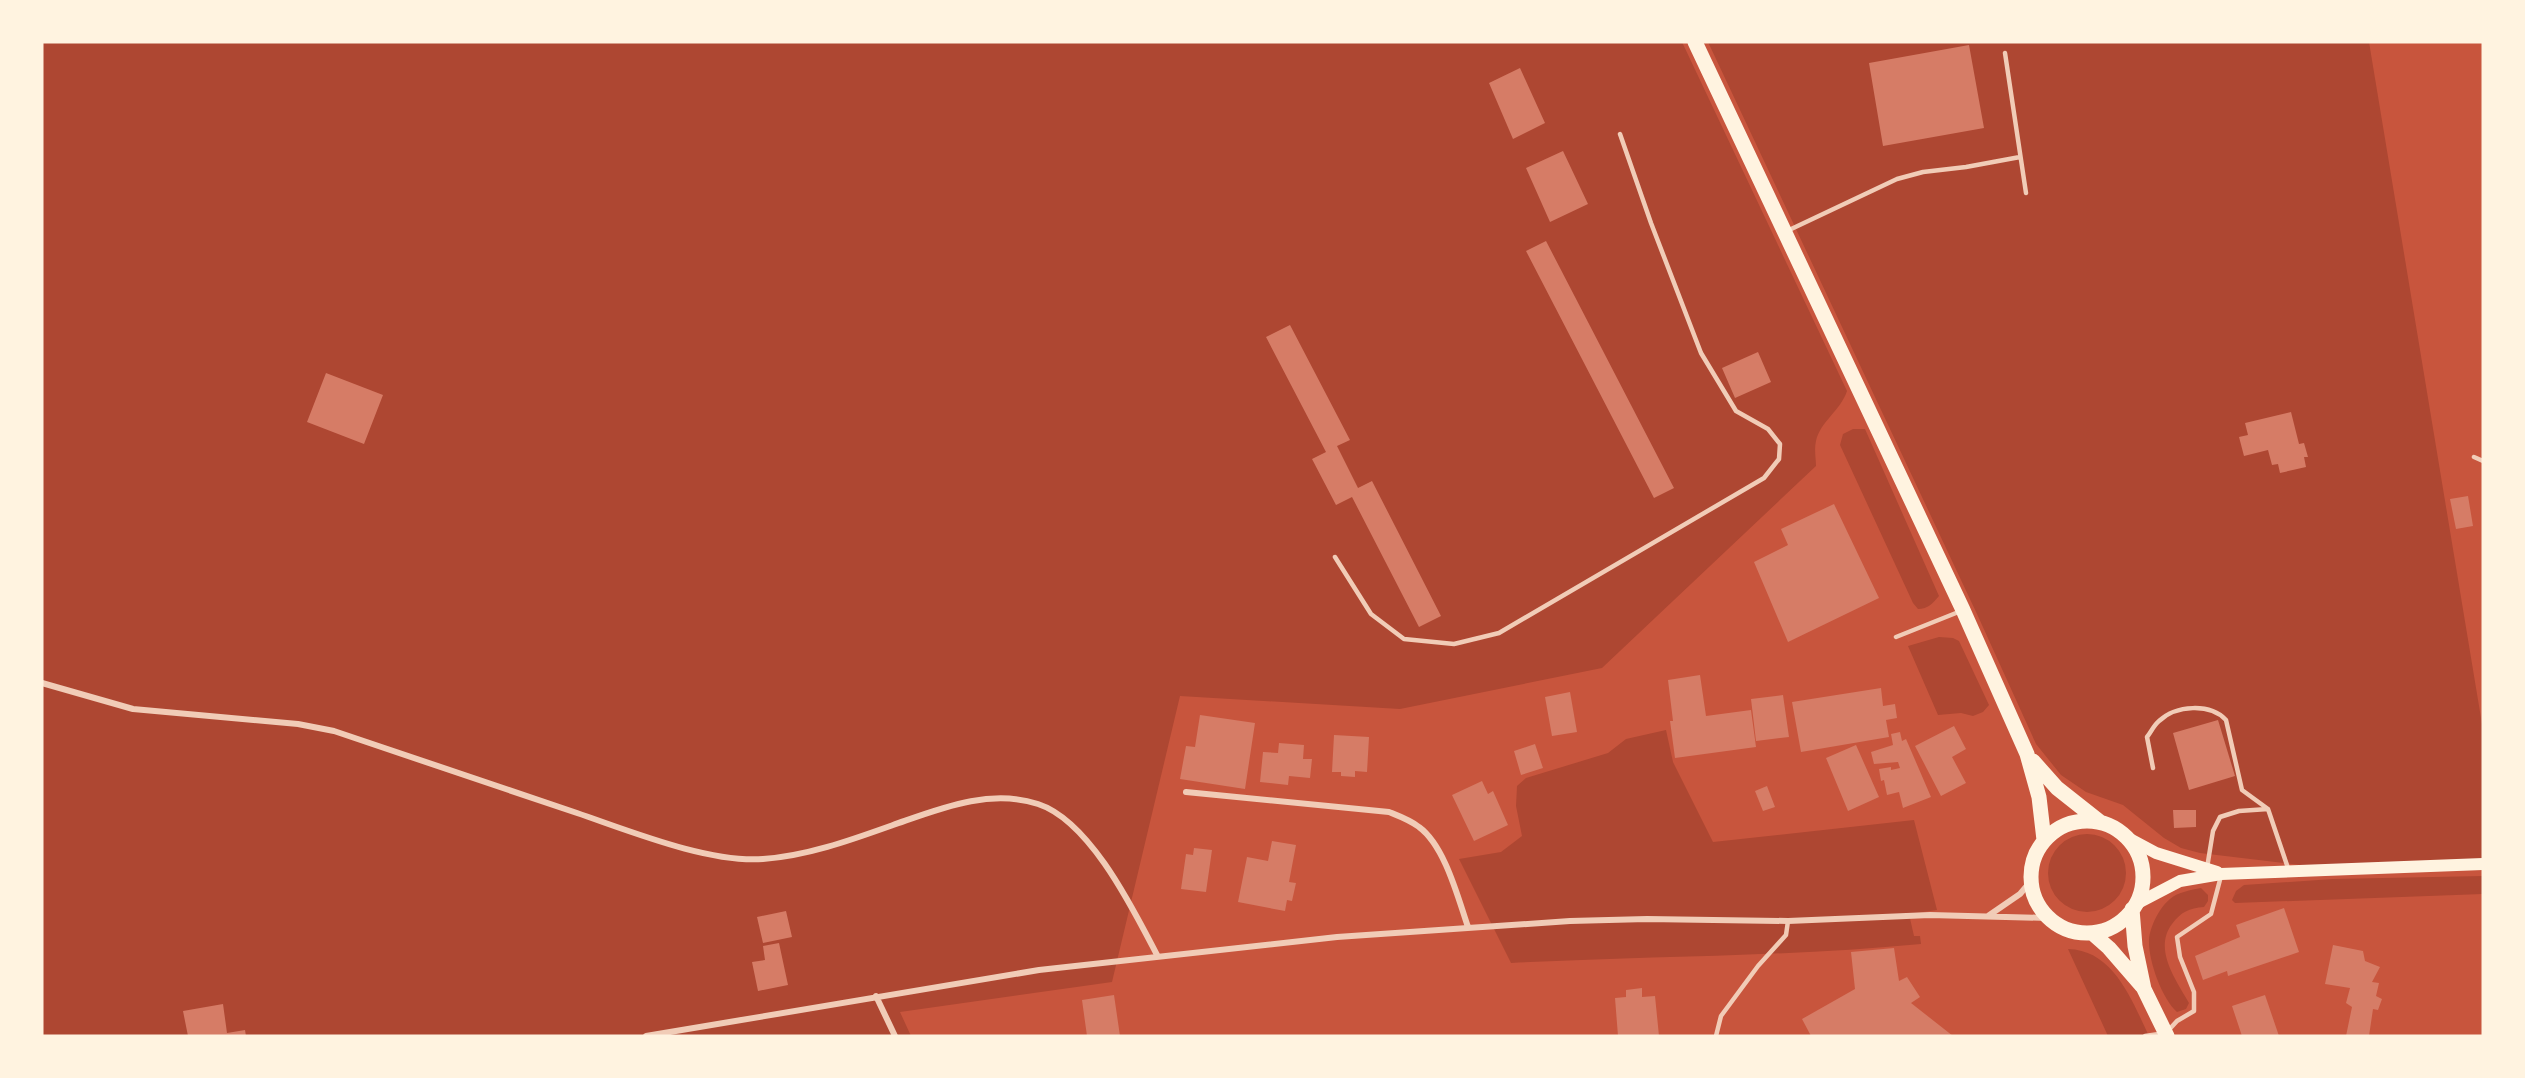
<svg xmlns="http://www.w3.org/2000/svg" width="2525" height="1078" font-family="'Varela Round',sans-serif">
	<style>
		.green { fill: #ae4732 }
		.building { fill: #d67c66 }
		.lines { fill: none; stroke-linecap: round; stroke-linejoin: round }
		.service { stroke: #f1ccb7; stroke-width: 4.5 }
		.minor { stroke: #f1ccb7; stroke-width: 6 }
		.secondary { stroke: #fff3e0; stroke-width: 12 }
		.primary { stroke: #fff3e0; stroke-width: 15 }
	</style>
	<rect width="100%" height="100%" fill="#c8553d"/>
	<path class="green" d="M42 42H1682L1847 391C1841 410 1820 422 1816 441 1814 449 1816 459 1816 466L1602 668 1400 709 1180 696 1112 982 900 1012 911 1036H42Z
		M1708 42H2369L2483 730V864L2334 869 2200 853 2181 848 2164 838 2123 805 2086 792 2061 775 2036 744 1977 614Z
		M1853 429H1865L1939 596C1933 603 1928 609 1918 609L1913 603 1840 445 1843 434Z
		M1939 637 1953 638 1959 641 1989 705 1983 712 1973 716 1961 713 1938 715 1908 646Z
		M1666 730 1673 762 1713 842 1914 820 1937 910 1909 914 1914 936H1920L1921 944C1785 957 1648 956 1511 963L1459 859 1501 852 1522 836 1516 806 1517 786 1526 778 1608 753 1626 739Z
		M2048 873a39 39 0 1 1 78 0a39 39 0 1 1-78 0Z
		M2483 876V894L2235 903 2232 900 2236 891 2244 885 2333 879Z
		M2201 888 2208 895V901L2204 907C2189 908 2181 912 2172 924 2153 949 2176 980 2189 1003L2186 1009 2177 1012C2162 999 2148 960 2149 940 2150 926 2160 907 2170 899 2178 892 2191 890 2201 888Z
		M2068 949C2114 950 2132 1001 2149 1036H2108Z"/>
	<path class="building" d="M1969 45 1984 128 1883 146 1869 63Z
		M1520 68 1545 123 1513 139 1489 83Z
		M1563 151 1588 204 1550 222 1526 168Z
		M1546 241 1674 488 1654 498 1526 251Z
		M1290 325 1350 440 1337 446 1358 488 1372 481 1441 616 1419 627 1352 497 1336 505 1312 459 1326 452 1266 337Z
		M1758 352 1771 382 1735 398 1722 368Z
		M326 373 383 395 364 444 307 422Z
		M2291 412 2299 444 2304 443 2308 457H2304L2306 467 2280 473 2278 464 2272 465 2268 450 2244 456 2239 437 2248 435 2245 423Z
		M2468 496 2473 526 2456 529 2450 499Z
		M1834 504 1879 598 1788 642 1754 562 1788 545 1781 529Z
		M1700 675 1706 716 1751 710 1756 747 1675 758 1670 721H1673L1668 680Z
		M1881 688 1883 706 1895 704 1897 718 1886 720 1889 737 1801 752 1792 702Z
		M1570 692 1577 732 1552 736 1545 697Z
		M1783 695 1789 737 1756 741 1751 699Z
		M1200 715 1255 723 1245 789 1180 779 1186 746 1195 747Z
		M2218 720 2235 776 2189 790 2173 733Z
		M1954 726 1966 749 1952 757 1966 783 1941 796 1915 746Z
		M1900 732 1902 741 1906 739 1931 797 1903 808 1899 792 1887 795 1884 780 1881 781 1879 769 1891 767V770L1900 768 1898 762 1874 764 1871 752 1893 745 1891 734Z
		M1334 735 1369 737 1367 772 1355 771V777L1341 776V772H1332Z
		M1279 743 1304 745 1303 759H1312L1310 778 1289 776 1288 785 1260 782 1263 752 1278 753Z
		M1535 744 1543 768 1521 775 1514 751Z
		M1856 745 1879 797 1848 811 1826 758Z
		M1482 781 1488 794 1493 791 1508 825 1474 841 1452 795Z
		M1767 786 1775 807 1763 811 1755 791Z
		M2173 810H2196V827L2174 828Z
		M1272 841 1296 845 1289 882 1296 883 1292 901 1287 900 1285 911 1238 902 1247 857 1268 861Z
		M1194 848 1212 850 1206 892 1181 889 1186 854 1193 855Z
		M2284 908 2299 952 2228 976 2227 971 2203 980 2195 956 2240 937 2236 925Z
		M786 911 792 937 763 943 757 917Z
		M779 943 788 985 758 991 752 962 765 960 763 946Z
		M2333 945 2363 951 2365 961 2380 967 2372 982 2379 983 2376 996 2382 999 2378 1010 2373 1009 2369 1036H2346L2352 1007 2346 1003 2350 988 2325 984Z
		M1894 948 1899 981 1907 977 1920 997 1911 1003 1953 1036H1811L1802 1019 1855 989 1851 952Z
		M1642 988V997L1655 996 1659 1036H1618L1615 998 1626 997V990Z
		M1114 995 1120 1036H1087L1082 1000Z
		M2265 995 2279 1036H2242L2232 1006Z
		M223 1004 227 1033 245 1030 246 1036H188L183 1011Z"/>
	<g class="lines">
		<path class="service" d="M2005 53 2026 193
			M1787 231 1897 179 1923 172 1966 167 2020 157
			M2474 457 2483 461
			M1335 557 1371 614 1404 639 1454 644 1499 633 1764 478 1779 459 1780 444 1768 429 1736 411 1701 353 1651 223 1620 134
			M1896 637 1961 611
			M2153 768 2147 737C2151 732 2154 725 2159 721 2176 705 2210 703 2226 720L2242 790 2268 809 2289 871
			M2207 868 2213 831 2220 817 2239 811 2268 809
			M1716 1036 1721 1016 1758 966 1786 935 1788 921
			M2145 1036 2166 1033 2177 1021 2194 1011V992L2180 957 2177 937 2211 914 2221 876"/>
		<path class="minor" d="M42 683 133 709 298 724 334 731C415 759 496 786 577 813 630 831 708 863 763 859 807 856 851 840 893 825 939 809 989 788 1038 804 1090 821 1133 909 1157 955
			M1186 792 1389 812C1399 816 1410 820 1419 827 1445 846 1458 898 1468 927
			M1988 916 2020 894 2031 881
			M876 996 895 1036
			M646 1036 1039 970 1337 937 1570 921 1647 919 1788 921 1930 915 2048 918"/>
		<path class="secondary" d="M2128 838 2156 853 2217 872
			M2136 904 2180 881 2221 874 2483 864"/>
		<path class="primary" d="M1695 42 1963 610 2027 754 2039 797 2044 840
			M2033 761 2057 788 2100 822
			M2031 877a56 56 0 1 1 112 0a56 56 0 1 1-112 0Z
			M2132 909 2135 946 2144 989 2167 1036
			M2092 933 2109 948 2142 986"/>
	</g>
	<rect width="2525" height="1078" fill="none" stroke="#fff3e0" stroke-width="87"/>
</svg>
